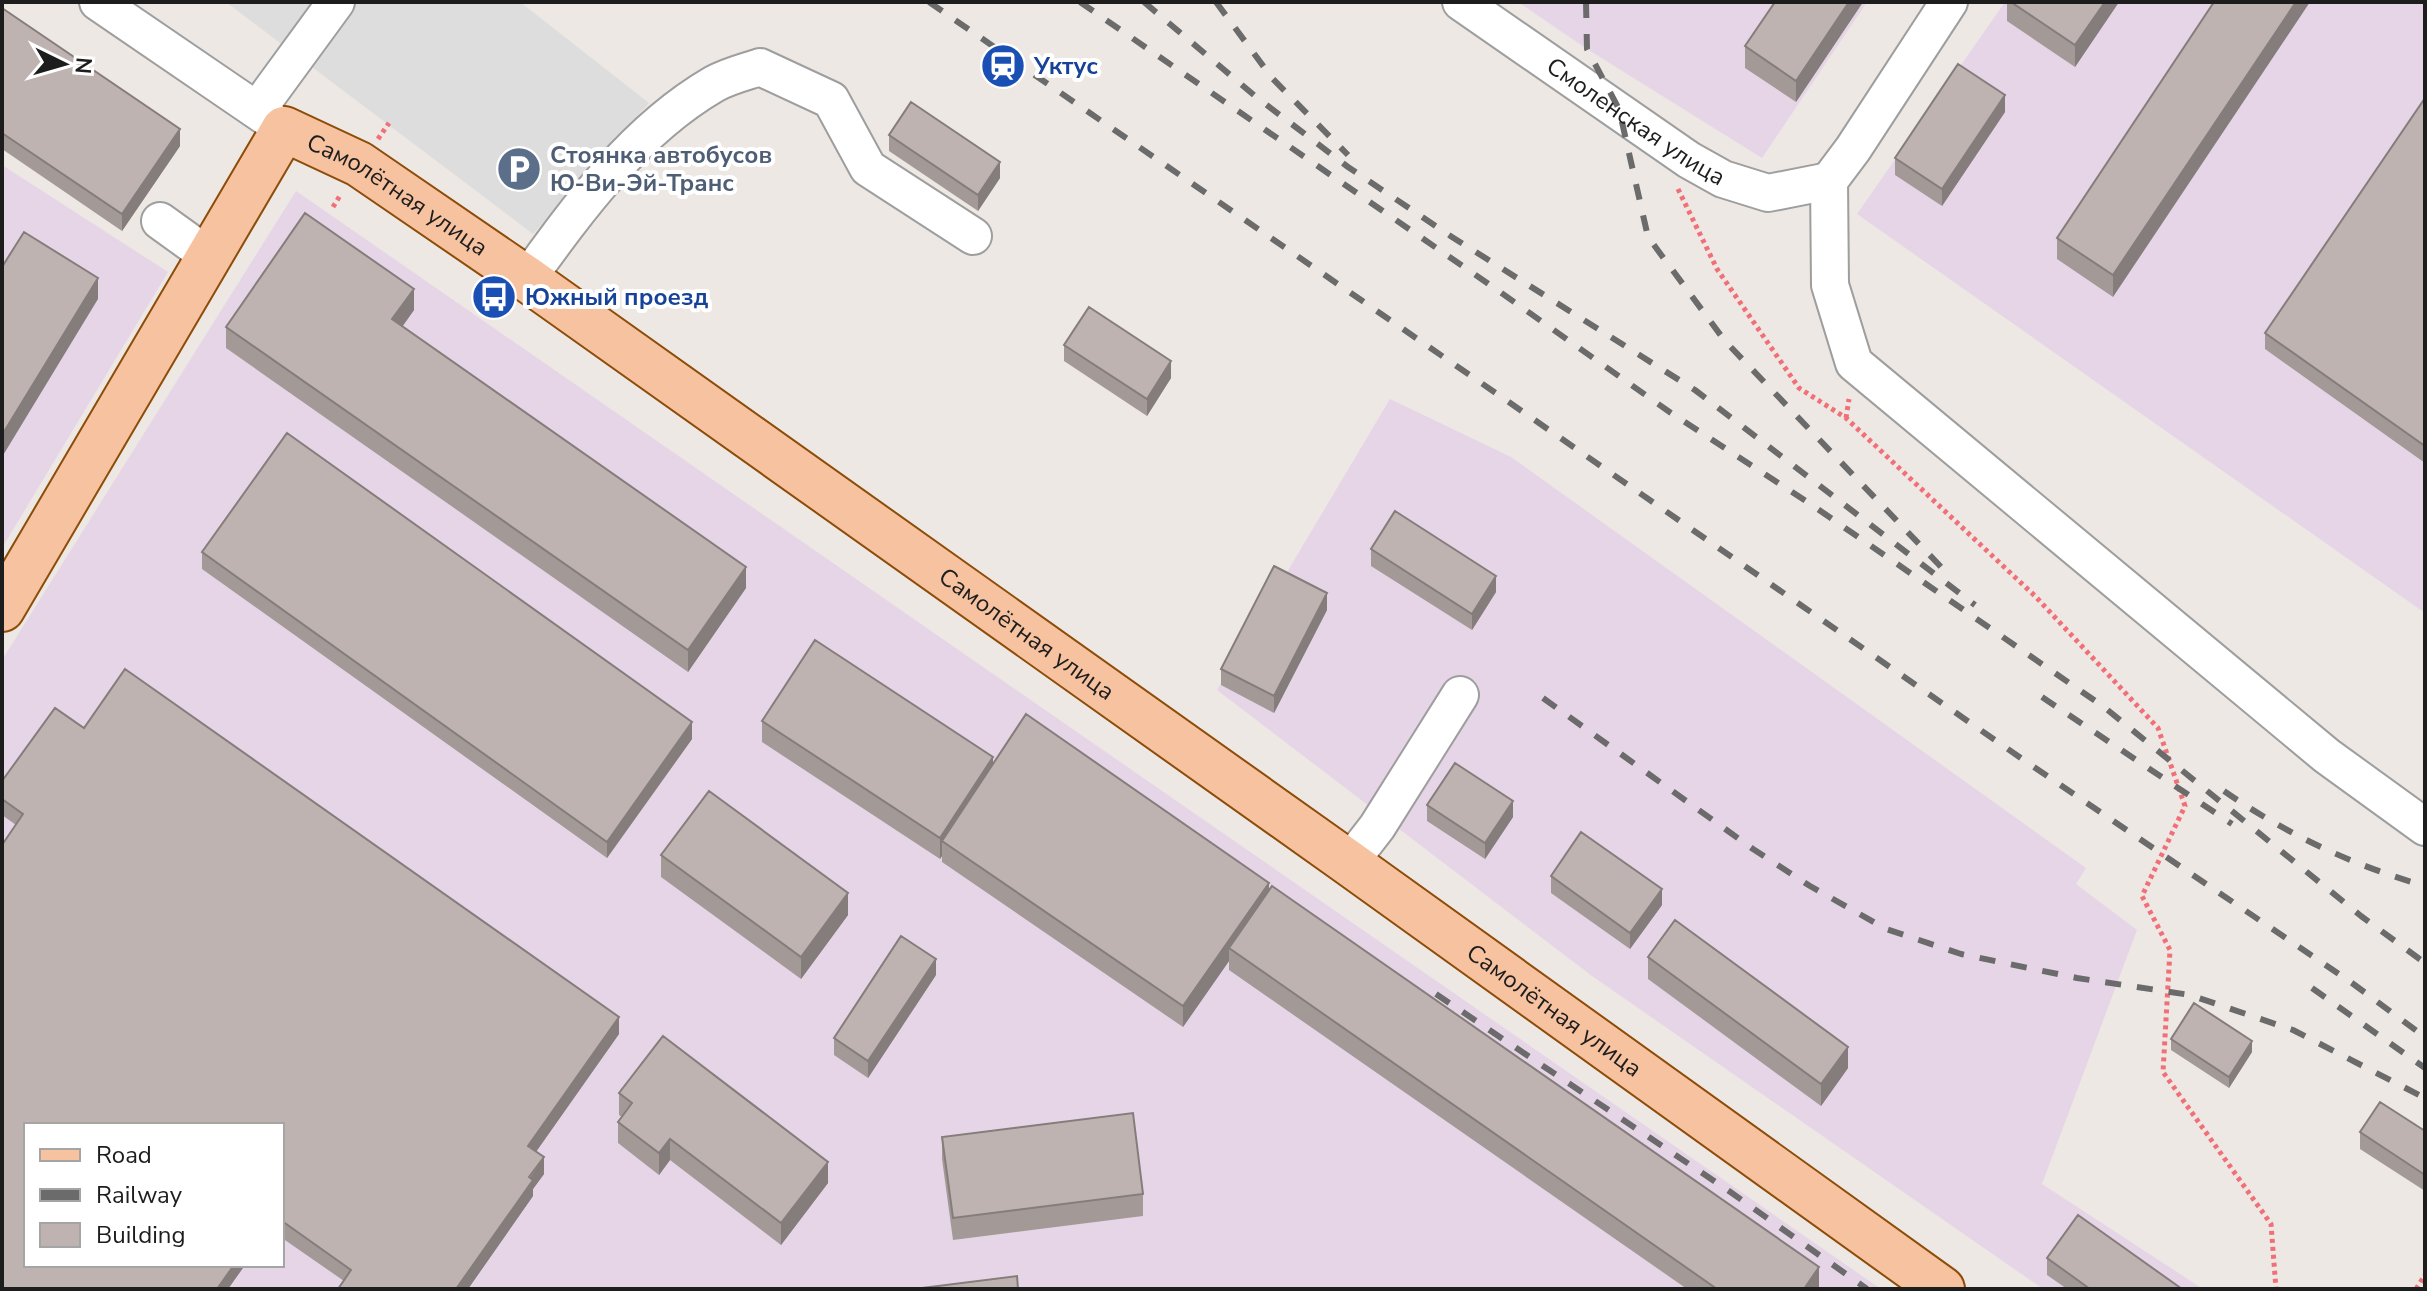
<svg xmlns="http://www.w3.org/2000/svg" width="2427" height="1291" font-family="'Nunito Sans',sans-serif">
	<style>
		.industrial { fill: #e6d5e6; fill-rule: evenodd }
		.parking { fill: #ddd }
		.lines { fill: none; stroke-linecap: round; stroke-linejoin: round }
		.minor-casing { stroke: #9e9e9e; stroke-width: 40 }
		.major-casing { stroke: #8d4c08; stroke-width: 48 }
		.path { stroke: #f17078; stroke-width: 5; stroke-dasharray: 4 4; stroke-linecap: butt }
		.minor { stroke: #fff; stroke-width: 36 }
		.major { stroke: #f6c29f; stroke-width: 44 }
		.rail { stroke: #6b6b6b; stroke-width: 6; stroke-dasharray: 16 16; stroke-linecap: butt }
		.wall { fill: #a39a97 }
		.shaded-wall { fill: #857d7b }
		.building { fill: #beb3b0; stroke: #857d7b; stroke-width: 2 }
		.labels { text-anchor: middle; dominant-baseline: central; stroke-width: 8; stroke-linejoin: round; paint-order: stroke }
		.transit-label { font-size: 24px; font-weight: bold; fill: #164399; stroke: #fff; text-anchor: start }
		.street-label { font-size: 24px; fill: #1d1d1d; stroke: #fff }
		.service-label { font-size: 24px; font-weight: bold; fill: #4e5e75; stroke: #fff; text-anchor: start }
	</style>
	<rect width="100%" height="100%" fill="#ede8e3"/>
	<path class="industrial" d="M1518 2H1867L1762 158 1587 49Z
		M2005 2H2425V613L1857 214Z
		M2 165 168 272 2 548Z
		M296 191 1881 1289H2V660ZM26 1125H282V1265H26Z
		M1390 399 1511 457 2086 868 2076 884 2137 930 2042 1184 2203 1289H2043L1592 976 1217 690Z"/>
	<path class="parking" d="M226 2H520L649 103 533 234Z"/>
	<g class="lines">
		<g class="minor-casing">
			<g id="minor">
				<path d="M98 2 284 129"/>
				<path id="s1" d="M1461 2 1689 160 1723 179 1768 193 1829 181"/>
				<path d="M257 110 336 2"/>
				<path d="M1829 181 1830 285 1854 363 2327 756 2425 827"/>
				<path d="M1829 181 1853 149 1949 2"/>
				<path d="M160 221 210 257"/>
				<path d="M527 279C579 207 635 130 714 84 728 76 745 72 760 67L831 100 868 168 973 236"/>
				<path d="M1349 863 1377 827 1460 695"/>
			</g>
		</g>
		<g class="major-casing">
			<g id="major">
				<path id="s2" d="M2 609 284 129 359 164 527 279 1349 863 1942 1289"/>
			</g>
		</g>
		<path class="path" d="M378 139 389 123
			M1678 189 1717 269 1799 388 1846 418 2036 597 2158 728 2185 806 2142 896 2170 950 2163 1072 2271 1224 2276 1289
			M333 207 341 194
			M1846 418 1849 399
			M2416 1289 2425 1275"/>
		<use href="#minor" class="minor"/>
		<use href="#major" class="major"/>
		<path class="rail" d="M929 2 1503 398 2028 763 2352 983 2425 1037
			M1080 2 1493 287 1671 413 1809 503 2104 707 2361 916 2425 963
			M1144 2 1255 96 1348 167 1452 237 1695 390 1975 605
			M1216 2 1272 78 1348 155
			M1586 2 1587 49 1619 109 1648 237 1725 341 1943 569
			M2042 697 2232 824
			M1543 698 1753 849 1810 886 1886 929 1961 954 2077 978 2190 995 2293 1030 2425 1098
			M2224 791C2286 834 2352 865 2425 886
			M2312 988 2425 1068
			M1436 994 1729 1191 1867 1289"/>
	</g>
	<path class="wall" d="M1771 2H1863L1796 102 1745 68V46L1774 4Z
		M2007 2H2119L2075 67 2007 21Z
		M2214 2 2113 297 2057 259V238Z
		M2 8 180 146 122 231 2 149Z
		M2425 98V463L2265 349V333Z
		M2005 112 1942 206 1895 175V158Z
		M889 135 1000 178 978 211 889 151Z
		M414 310 402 327 746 588 688 672 226 348V327Z
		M1064 345 1171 378 1147 416 1064 361Z
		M1371 549 1496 592 1472 630 1371 566Z
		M202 552 692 739 607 858 202 569Z
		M1327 610 1274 713 1221 685V669Z
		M125 669 619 1017V1034L536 1152 544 1157V1174L533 1189V1196L468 1289H338L344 1281 282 1238V1125H26V1265H245L228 1289H2V844L16 825 2 815V781L55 708 84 728Z
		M762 721 993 764 1269 891 1819 1289H1687L1229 970V961L1183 1027 942 862V856L940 859 762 742Z
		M1427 805 1513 817 1485 859 1427 821Z
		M661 855 848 915 801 979 661 877Z
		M1551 876 1662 905 1630 949 1551 893Z
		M1648 957 1848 1068 1821 1106 1648 979Z
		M936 975 868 1078 834 1055V1038Z
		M2171 1039 2252 1052 2229 1088 2171 1050Z
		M619 1093 828 1183 781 1245 670 1160 659 1175 618 1143V1122L622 1117 619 1115Z
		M2425 1131V1191L2360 1149V1132Z
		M942 1137 1143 1194V1216L953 1240 942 1159Z
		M2047 1258 2182 1289H2067L2047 1275Z"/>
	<path class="shaded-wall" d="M1849 2H1863L1796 102V81Z
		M2105 2H2119L2075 67V45Z
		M2296 2H2310L2113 297V275Z
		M2005 95V112L1942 206V189Z
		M180 129V146L122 231V214Z
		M1000 162V178L978 211V195Z
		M98 278V299L2 457V435Z
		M414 289V310L392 341V319Z
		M1171 361V378L1147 416V399Z
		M746 567V588L688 672V650Z
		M1496 576V592L1472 630V614Z
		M1327 593V610L1274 713V696Z
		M692 722V739L607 858V842Z
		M993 757V779L942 841V856L940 859V838Z
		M1513 801V817L1485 859V843Z
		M1269 883V905L1229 948V961L1183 1027V1006Z
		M1662 889V905L1630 949V933Z
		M848 893V915L801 979V957Z
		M936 959V975L868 1078V1061Z
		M619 1017V1034L528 1163V1146Z
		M2252 1041V1052L2229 1088V1077Z
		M1848 1047V1068L1821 1106V1084Z
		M670 1139V1160L659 1175V1153Z
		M544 1157V1174L533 1189V1196L468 1289H456Z
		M828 1162V1183L781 1245V1223Z
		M234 1265H245L228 1289H217Z
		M1819 1267V1289H1804Z"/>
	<path class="building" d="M1775 2H1849L1796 81 1745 46Z
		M2011 2H2105L2075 45Z
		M2214 2H2296L2113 275 2057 238Z
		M2 8 180 129 122 214 2 133Z
		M1958 64 2005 95 1942 189 1895 158Z
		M2425 98V446L2265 333Z
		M911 102 1000 162 978 195 889 135Z
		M305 213 414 289 392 319 746 567 688 650 226 327Z
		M24 232 98 278 2 435V267Z
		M1089 307 1171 361 1147 399 1064 345Z
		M287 433 692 722 607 842 202 552Z
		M1395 511 1496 576 1472 614 1371 549Z
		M1274 566 1327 593 1274 696 1221 669Z
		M815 640 993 757 940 838 762 721Z
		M125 669 619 1017 528 1146 544 1157 529 1177 533 1180 456 1289H338L351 1270 282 1221V1125H26V1265H234L217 1289H2V845L23 814 2 799V781L55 708 84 728Z
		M1026 714 1269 883 1183 1006 942 841Z
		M1455 763 1513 801 1485 843 1427 805Z
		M709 791 848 893 801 957 661 855Z
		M1581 832 1662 889 1630 933 1551 876Z
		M1272 886 1819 1267 1804 1289H1717L1229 948Z
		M1675 920 1848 1047 1821 1084 1648 957Z
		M901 936 936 959 868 1061 834 1038Z
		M2194 1003 2252 1041 2229 1077 2171 1039Z
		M663 1036 828 1162 781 1223 670 1139 659 1153 618 1122 632 1103 619 1093Z
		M2380 1102 2425 1131V1175L2360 1132Z
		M1133 1113 1143 1194 953 1218 942 1137Z
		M2078 1215 2182 1289H2090L2047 1258Z
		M1017 1276 1018 1289H914Z"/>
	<defs>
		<g id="station-disc" transform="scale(2.3)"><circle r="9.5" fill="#1a4fb4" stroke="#fff"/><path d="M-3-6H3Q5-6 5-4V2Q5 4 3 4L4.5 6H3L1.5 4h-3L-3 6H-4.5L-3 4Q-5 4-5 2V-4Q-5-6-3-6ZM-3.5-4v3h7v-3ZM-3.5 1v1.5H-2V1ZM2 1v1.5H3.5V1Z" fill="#fff"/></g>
		<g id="parking-disc" transform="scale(2.3)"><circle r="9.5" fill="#5c6f8a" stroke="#fff"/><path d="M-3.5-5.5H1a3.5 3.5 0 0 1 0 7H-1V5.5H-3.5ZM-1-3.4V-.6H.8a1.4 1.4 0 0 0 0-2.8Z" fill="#fff"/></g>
		<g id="bus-disc" transform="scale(2.3)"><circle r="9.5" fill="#1a4fb4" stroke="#fff"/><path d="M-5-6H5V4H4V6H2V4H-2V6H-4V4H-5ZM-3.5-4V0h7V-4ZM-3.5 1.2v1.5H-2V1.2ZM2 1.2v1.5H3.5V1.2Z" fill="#fff"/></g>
	</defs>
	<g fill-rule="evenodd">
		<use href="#station-disc" x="1003" y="66"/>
		<use href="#parking-disc" x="519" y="169"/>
		<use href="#bus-disc" x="494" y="297"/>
	</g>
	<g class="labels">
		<g class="transit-label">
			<text x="1034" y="66">Уктус</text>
			<text x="525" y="297">Южный проезд</text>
		</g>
		<g class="street-label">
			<text stroke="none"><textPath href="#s1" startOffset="212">Смоленская улица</textPath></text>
			<text stroke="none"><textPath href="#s2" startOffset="688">Самолётная улица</textPath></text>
			<text stroke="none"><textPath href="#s2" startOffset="1456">Самолётная улица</textPath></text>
			<text stroke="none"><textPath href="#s2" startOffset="2104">Самолётная улица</textPath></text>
		</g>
		<g class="service-label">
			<text x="550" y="155">Стоянка автобусов<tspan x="550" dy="28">Ю-Ви-Эй-Транс</tspan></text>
		</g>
	</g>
	<rect width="2427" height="1291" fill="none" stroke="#1d1d1d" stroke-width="8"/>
	<rect x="24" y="1123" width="260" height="144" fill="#ffffff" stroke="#a5a5a5" stroke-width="2"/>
	<rect x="40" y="1149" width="40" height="12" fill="#f6c29f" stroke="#a5a5a5" stroke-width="2"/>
	<text x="96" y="1163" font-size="24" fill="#1d1d1d">Road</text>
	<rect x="40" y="1189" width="40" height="12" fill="#6b6b6b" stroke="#a5a5a5" stroke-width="2"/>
	<text x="96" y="1203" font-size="24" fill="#1d1d1d">Railway</text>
	<rect x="40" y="1223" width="40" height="24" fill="#beb3b0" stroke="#a5a5a5" stroke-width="2"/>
	<text x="96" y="1243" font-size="24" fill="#1d1d1d">Building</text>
	<g transform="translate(64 64) rotate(95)" stroke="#ffffff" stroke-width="6" paint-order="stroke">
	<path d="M0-6L14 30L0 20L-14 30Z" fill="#1d1d1d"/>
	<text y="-12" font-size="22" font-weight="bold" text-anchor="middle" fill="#1d1d1d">N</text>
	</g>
</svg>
